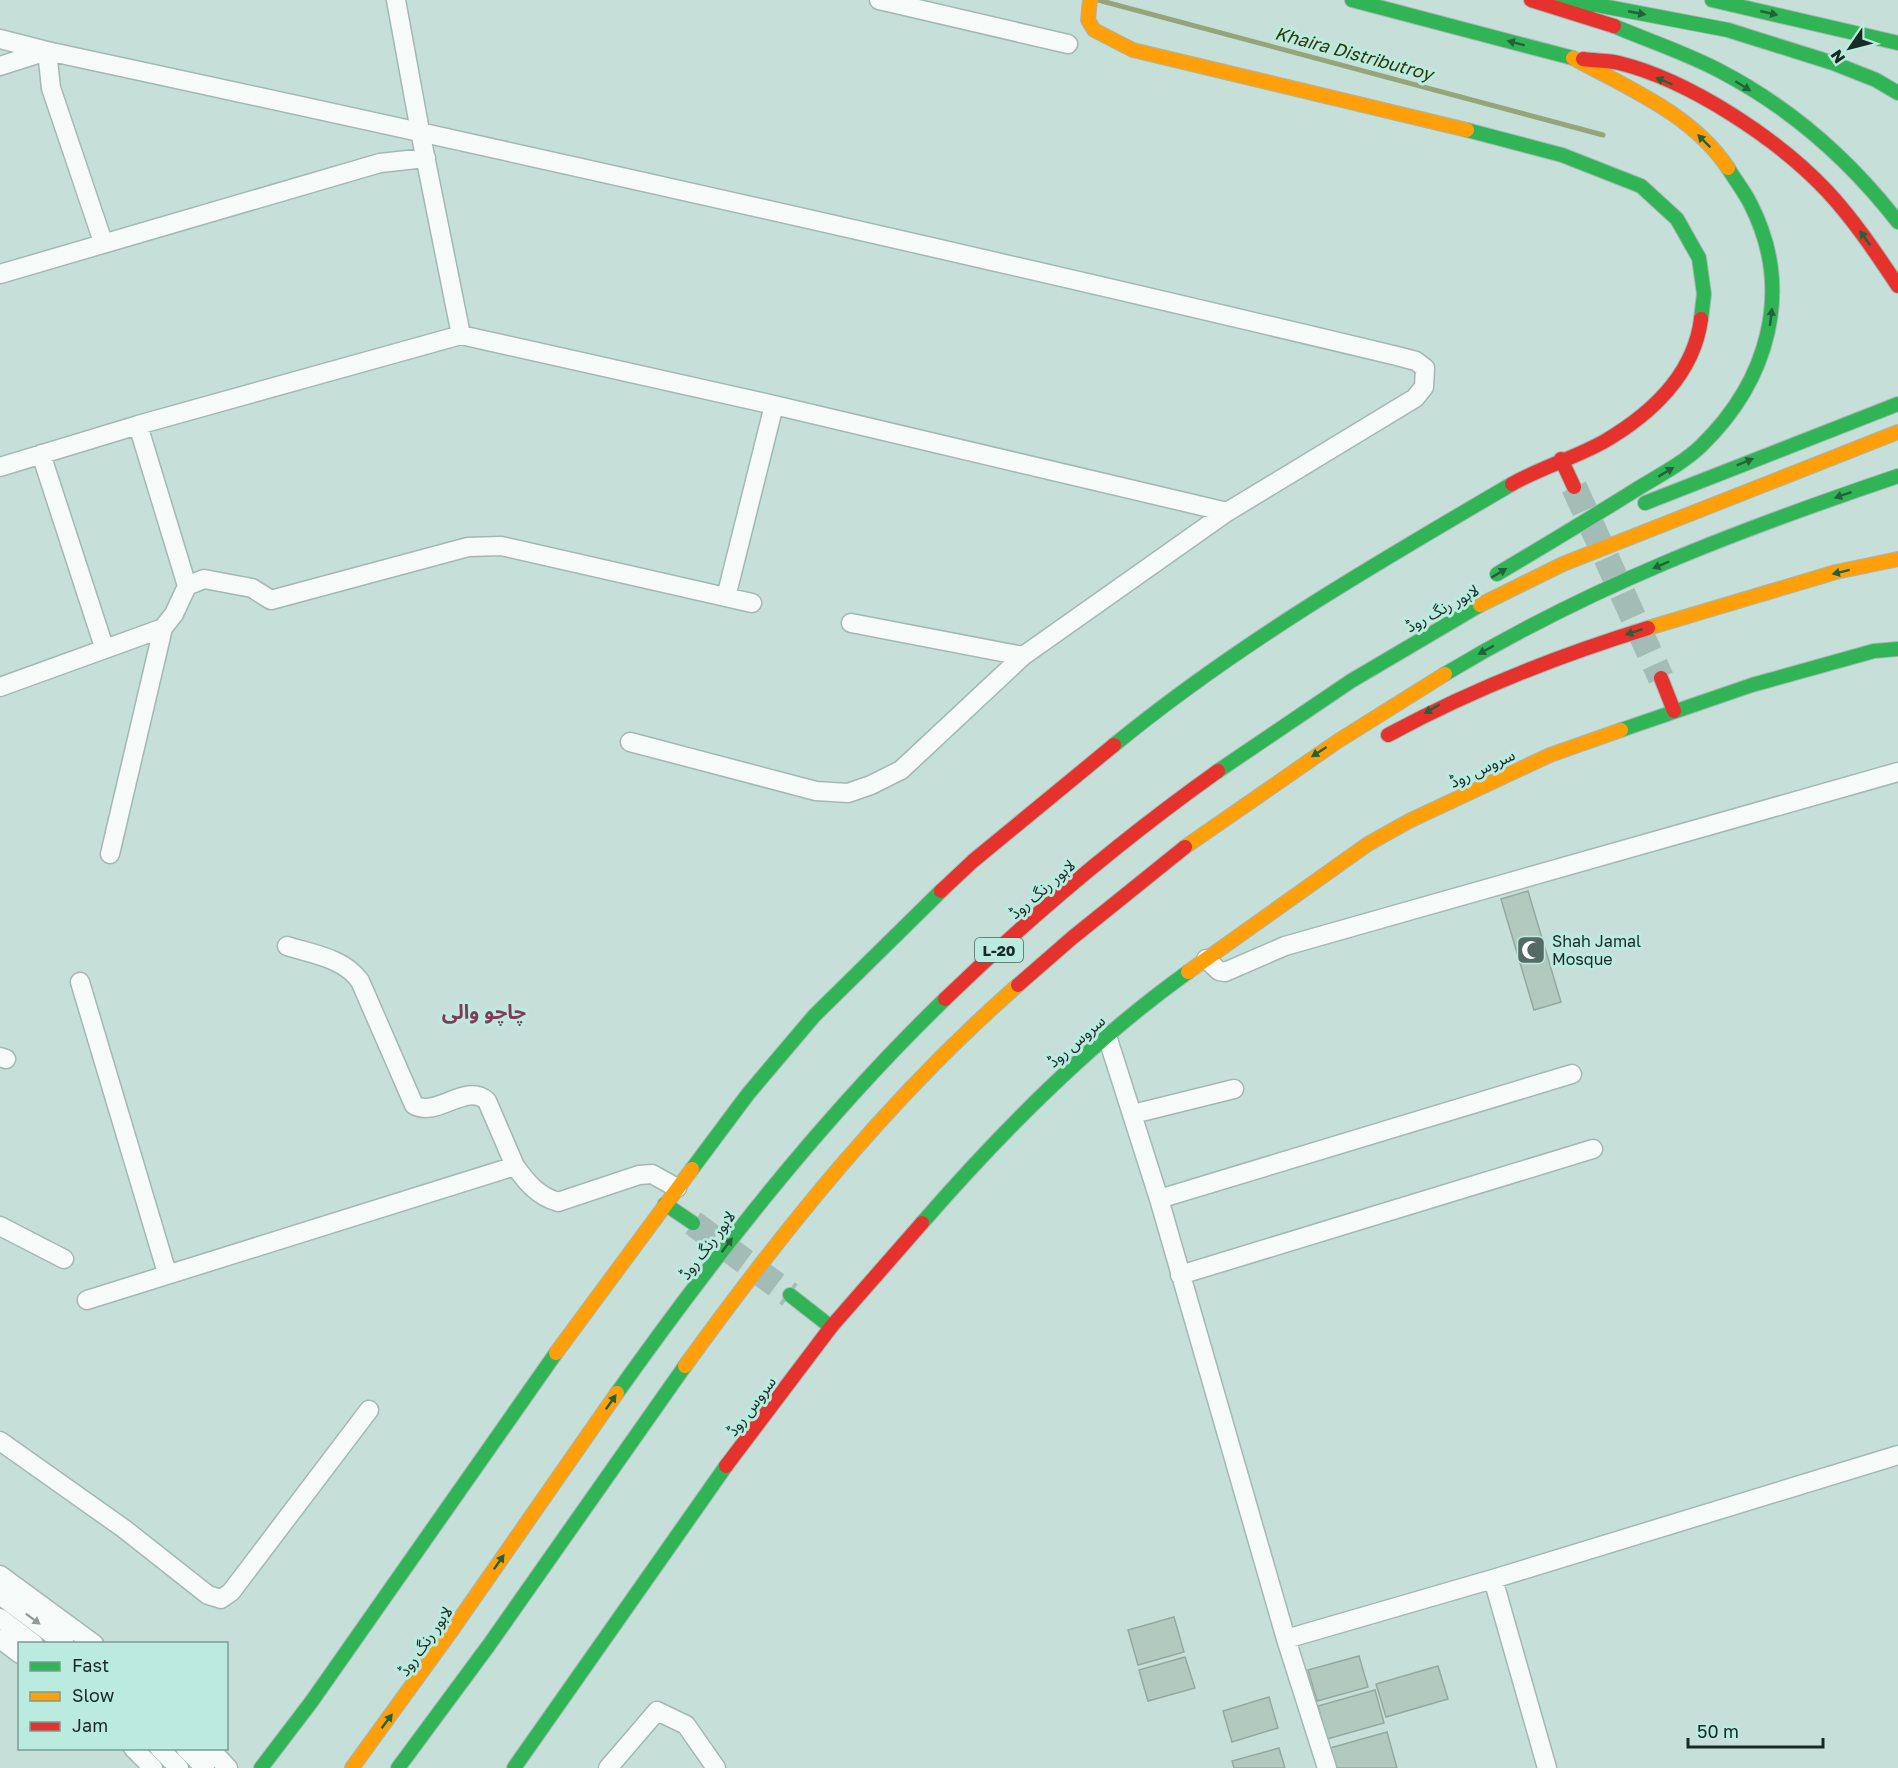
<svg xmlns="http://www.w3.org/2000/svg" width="1898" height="1768" font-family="'Golos Text','Noto Sans Arabic',sans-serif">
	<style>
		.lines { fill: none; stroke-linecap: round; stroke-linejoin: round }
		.stream { stroke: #94a57a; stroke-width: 5 }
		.building { fill: #b1c9bf; stroke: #95a8a0; stroke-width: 1.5 }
		.secondary-tunnel { stroke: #a3bcb5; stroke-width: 26; stroke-dasharray: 26 13; stroke-linecap: butt }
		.street-casing { stroke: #a4b8b3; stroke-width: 21 }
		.fast-casing { stroke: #a4b8b3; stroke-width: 16 }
		.slow-casing { stroke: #a4b8b3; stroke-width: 16 }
		.jam-casing { stroke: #a4b8b3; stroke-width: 16 }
		.street { stroke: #f6faf9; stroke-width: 18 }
		.fast { stroke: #30b455; stroke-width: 14 }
		.slow { stroke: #ff9f0a; stroke-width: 14 }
		.jam { stroke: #e5322d; stroke-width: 14 }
		.oneway { fill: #226139 }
		.oneway2 { fill: #929c9a }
		.labels { text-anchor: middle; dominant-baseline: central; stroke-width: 6; stroke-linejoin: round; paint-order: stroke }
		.shield { fill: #bbeadf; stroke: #49645e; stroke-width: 1.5 }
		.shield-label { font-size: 15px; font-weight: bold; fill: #182a26 }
		.street-label { font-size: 16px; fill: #182a26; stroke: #bbeadf }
		.poi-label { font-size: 16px; fill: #182a26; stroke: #bbeadf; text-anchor: start }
		.water-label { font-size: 18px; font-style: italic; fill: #2f3707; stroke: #bbeadf }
		.quarter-label { font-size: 20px; font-weight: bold; fill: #813b55; stroke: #bbeadf }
	</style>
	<rect width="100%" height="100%" fill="#c6e0d9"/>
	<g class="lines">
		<path class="stream" d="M1098 0 1603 135"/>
	</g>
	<path class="building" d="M1528 891 1561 1002 1534 1010 1501 899Z
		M1174 1617 1184 1652 1138 1665 1128 1630Z
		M1359 1656 1368 1687 1317 1701 1308 1670Z
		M1185 1657 1195 1688 1148 1701 1139 1670Z
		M1438 1666 1448 1699 1386 1717 1376 1684Z
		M1375 1690 1384 1723 1327 1739 1318 1706Z
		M1269 1697 1278 1728 1232 1742 1223 1711Z
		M1387 1732 1397 1768H1335L1330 1748Z
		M1279 1748 1285 1768H1234L1232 1761Z"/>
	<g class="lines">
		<path class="secondary-tunnel" d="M1574 487 1661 678
			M693 1223 790 1295"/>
		<g class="street-casing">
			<path id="street" d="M879 0 1068 44
				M0 39 47 51 51 88 103 242
				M0 66 47 51C498 148 949 249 1397 356L1416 361 1425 368 1424 387 1415 398 1227 512 1023 656 901 770 871 785 848 793 816 791 630 742
				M0 274 380 163 426 158
				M461 335 774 405 1227 512
				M41 454 104 647
				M0 467 138 425 461 335 420 131 396 0
				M187 586 204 579 252 588 271 600 468 547 501 546 752 603
				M726 597 774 405
				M851 623 1023 656
				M0 687 163 628 174 614 187 586 138 425
				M110 854 163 628
				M287 946C312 954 344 958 360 981L414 1105C437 1118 466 1082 487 1101L515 1166
				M1206 959 1219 971 1225 972 1285 946 1898 772
				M80 982 167 1273
				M1107 1036 1159 1199 1286 1639 1327 1768
				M0 1057 6 1059
				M1133 1114 1234 1089
				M1159 1199 1572 1074
				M0 1226 64 1259
				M1180 1275 1593 1149
				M87 1300 515 1166C527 1183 538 1196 558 1202L639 1175 652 1174 677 1188
				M0 1441 123 1528 208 1595 221 1599 231 1592 369 1410
				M0 1575 94 1644
				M1493 1579 1547 1768
				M0 1595 65 1644
				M0 1618 34 1644
				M0 1639 20 1654
				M1286 1639 1493 1579 1898 1455
				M133 1748 153 1768
				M159 1748 179 1768
				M185 1748 205 1768
				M209 1748 228 1768
				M608 1768 657 1711 686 1725 716 1768"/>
		</g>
		<g class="fast-casing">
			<path id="fast" d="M1352 0 1573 58
				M1712 0 1898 43
				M1558 7 1597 5 1728 30 1833 63 1876 80 1898 93
				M1614 26C1649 41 1686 53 1720 71 1791 108 1849 159 1898 222
				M1467 130 1562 155 1641 186 1677 219 1699 258 1704 294 1701 319
				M1645 503 1898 404
				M1497 574C1544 546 1591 518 1637 489 1658 476 1682 464 1701 446 1768 381 1795 290 1750 203 1744 191 1735 180 1728 168
				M1445 674C1593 585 1736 531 1898 476
				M1621 730 1752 685 1874 651 1898 649
				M1114 745C1237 644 1375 564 1512 484
				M1218 771 1351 681 1480 605
				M692 1169 748 1094 814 1016 941 891
				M665 1204 693 1223
				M922 1223C1002 1131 1089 1043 1188 972
				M790 1295 831 1327
				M617 1393C716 1254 822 1118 945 999
				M261 1768 312 1701 556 1353
				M398 1768 489 1645 685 1366
				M514 1768 726 1466"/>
		</g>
		<g class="slow-casing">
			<path id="slow" d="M1090 0 1088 20 1094 30 1133 50 1467 130
				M1573 58C1628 88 1692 114 1728 168
				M1480 605 1563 564 1898 432
				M1648 628 1836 572 1898 559
				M1185 847 1338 741 1445 674
				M1188 972 1368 844 1409 821 1550 755 1621 730
				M556 1353 692 1169
				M685 1366C784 1229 890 1097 1018 985
				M352 1768 452 1630 617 1393"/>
		</g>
		<g class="jam-casing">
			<path id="jam" d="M1531 0 1614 26
				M1583 59C1595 61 1607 60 1619 63 1689 80 1778 139 1827 191 1854 220 1876 253 1898 286
				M1561 459 1574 487
				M1512 484C1542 467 1575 458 1605 441 1651 414 1694 374 1701 319
				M1661 678 1674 711
				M1388 735C1471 690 1557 656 1648 628
				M941 891 973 861 1114 745
				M1018 985 1072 938 1185 847
				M945 999C1031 916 1121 840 1218 771
				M726 1466 831 1327 922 1223"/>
		</g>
		<use href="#street" class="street"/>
		<use href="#fast" class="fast"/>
		<use href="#slow" class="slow"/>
		<use href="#jam" class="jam"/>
	</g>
	<defs><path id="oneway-solid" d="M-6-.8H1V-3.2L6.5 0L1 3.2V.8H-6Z" transform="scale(1.5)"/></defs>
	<g class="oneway">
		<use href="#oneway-solid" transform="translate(1637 13) rotate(11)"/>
		<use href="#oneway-solid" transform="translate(1769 13) rotate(13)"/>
		<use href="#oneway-solid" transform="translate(1516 43) rotate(-165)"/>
		<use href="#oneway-solid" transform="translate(1664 81) rotate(-157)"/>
		<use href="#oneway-solid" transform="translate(1743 86) rotate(32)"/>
		<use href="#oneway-solid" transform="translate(1704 141) rotate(-135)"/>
		<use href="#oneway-solid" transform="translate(1865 238) rotate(-126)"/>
		<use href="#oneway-solid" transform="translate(1771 317) rotate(-83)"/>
		<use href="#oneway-solid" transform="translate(1745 462) rotate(-22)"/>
		<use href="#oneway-solid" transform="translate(1666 472) rotate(-31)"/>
		<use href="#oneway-solid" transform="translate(1843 495) rotate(161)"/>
		<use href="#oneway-solid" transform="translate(1661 565) rotate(157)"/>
		<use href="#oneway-solid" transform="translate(1841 572) rotate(166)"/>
		<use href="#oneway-solid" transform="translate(1499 573) rotate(-31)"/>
		<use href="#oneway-solid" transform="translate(1634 632) rotate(162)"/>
		<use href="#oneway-solid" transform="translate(1486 650) rotate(151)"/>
		<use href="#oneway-solid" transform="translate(1432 709) rotate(150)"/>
		<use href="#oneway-solid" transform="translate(1319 752) rotate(147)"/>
		<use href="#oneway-solid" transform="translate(727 1245) rotate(-53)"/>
		<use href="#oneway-solid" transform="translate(611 1402) rotate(-55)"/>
		<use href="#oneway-solid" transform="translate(499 1562) rotate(-55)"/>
		<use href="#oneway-solid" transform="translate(387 1721) rotate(-53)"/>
	</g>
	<use class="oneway2" href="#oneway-solid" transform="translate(33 1619) rotate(37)"/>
	<defs>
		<g id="mosque-square" transform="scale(1.5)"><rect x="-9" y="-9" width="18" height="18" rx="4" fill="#556a65" stroke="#bbeadf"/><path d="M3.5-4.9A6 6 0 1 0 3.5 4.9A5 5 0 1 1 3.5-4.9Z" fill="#fff"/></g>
	</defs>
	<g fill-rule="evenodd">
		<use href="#mosque-square" x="1531" y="950"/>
	</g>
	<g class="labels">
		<rect class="shield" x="975" y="938" width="48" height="24" rx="4.5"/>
		<g class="shield-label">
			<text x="999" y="950">L-20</text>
		</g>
		<g class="street-label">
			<text transform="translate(1442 608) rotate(-29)">لاہور رنگ روڈ</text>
			<text transform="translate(1482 768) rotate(-25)">سروس روڈ</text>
			<text transform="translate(1042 889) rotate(-41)">لاہور رنگ روڈ</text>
			<text transform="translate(1076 1041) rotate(-41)">سروس روڈ</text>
			<text transform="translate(707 1245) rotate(-53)">لاہور رنگ روڈ</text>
			<text transform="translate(751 1406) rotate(-53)">سروس روڈ</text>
			<text transform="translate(425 1641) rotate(-55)">لاہور رنگ روڈ</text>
		</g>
		<g class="poi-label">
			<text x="1552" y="941">Shah Jamal<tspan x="1552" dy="18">Mosque</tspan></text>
		</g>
		<g class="water-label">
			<text transform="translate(1354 53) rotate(15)">Khaira Distributroy</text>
		</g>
		<g class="quarter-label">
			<text x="484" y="1011">چاچو والی</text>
		</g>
	</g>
	<rect x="18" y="1642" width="210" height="108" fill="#bbeadf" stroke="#7a9d95" stroke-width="1.5"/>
	<rect x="30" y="1662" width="30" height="9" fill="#30b455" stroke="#7a9d95" stroke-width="1.5"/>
	<text x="72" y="1672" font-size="18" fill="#182a26">Fast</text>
	<rect x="30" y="1692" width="30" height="9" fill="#ff9f0a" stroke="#7a9d95" stroke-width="1.5"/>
	<text x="72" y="1702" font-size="18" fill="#182a26">Slow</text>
	<rect x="30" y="1722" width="30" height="9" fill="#e5322d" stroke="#7a9d95" stroke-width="1.5"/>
	<text x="72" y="1732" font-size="18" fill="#182a26">Jam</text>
	<g transform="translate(1850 48) rotate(235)" stroke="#bbeadf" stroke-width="4.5" paint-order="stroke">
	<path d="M0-4.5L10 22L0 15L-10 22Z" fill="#182a26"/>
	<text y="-9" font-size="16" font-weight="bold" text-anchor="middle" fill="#182a26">N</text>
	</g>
	<path d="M1688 1738v9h135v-9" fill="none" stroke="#182a26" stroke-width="3"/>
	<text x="1697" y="1738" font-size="18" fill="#182a26" stroke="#bbeadf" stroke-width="4.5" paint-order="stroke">50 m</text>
</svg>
